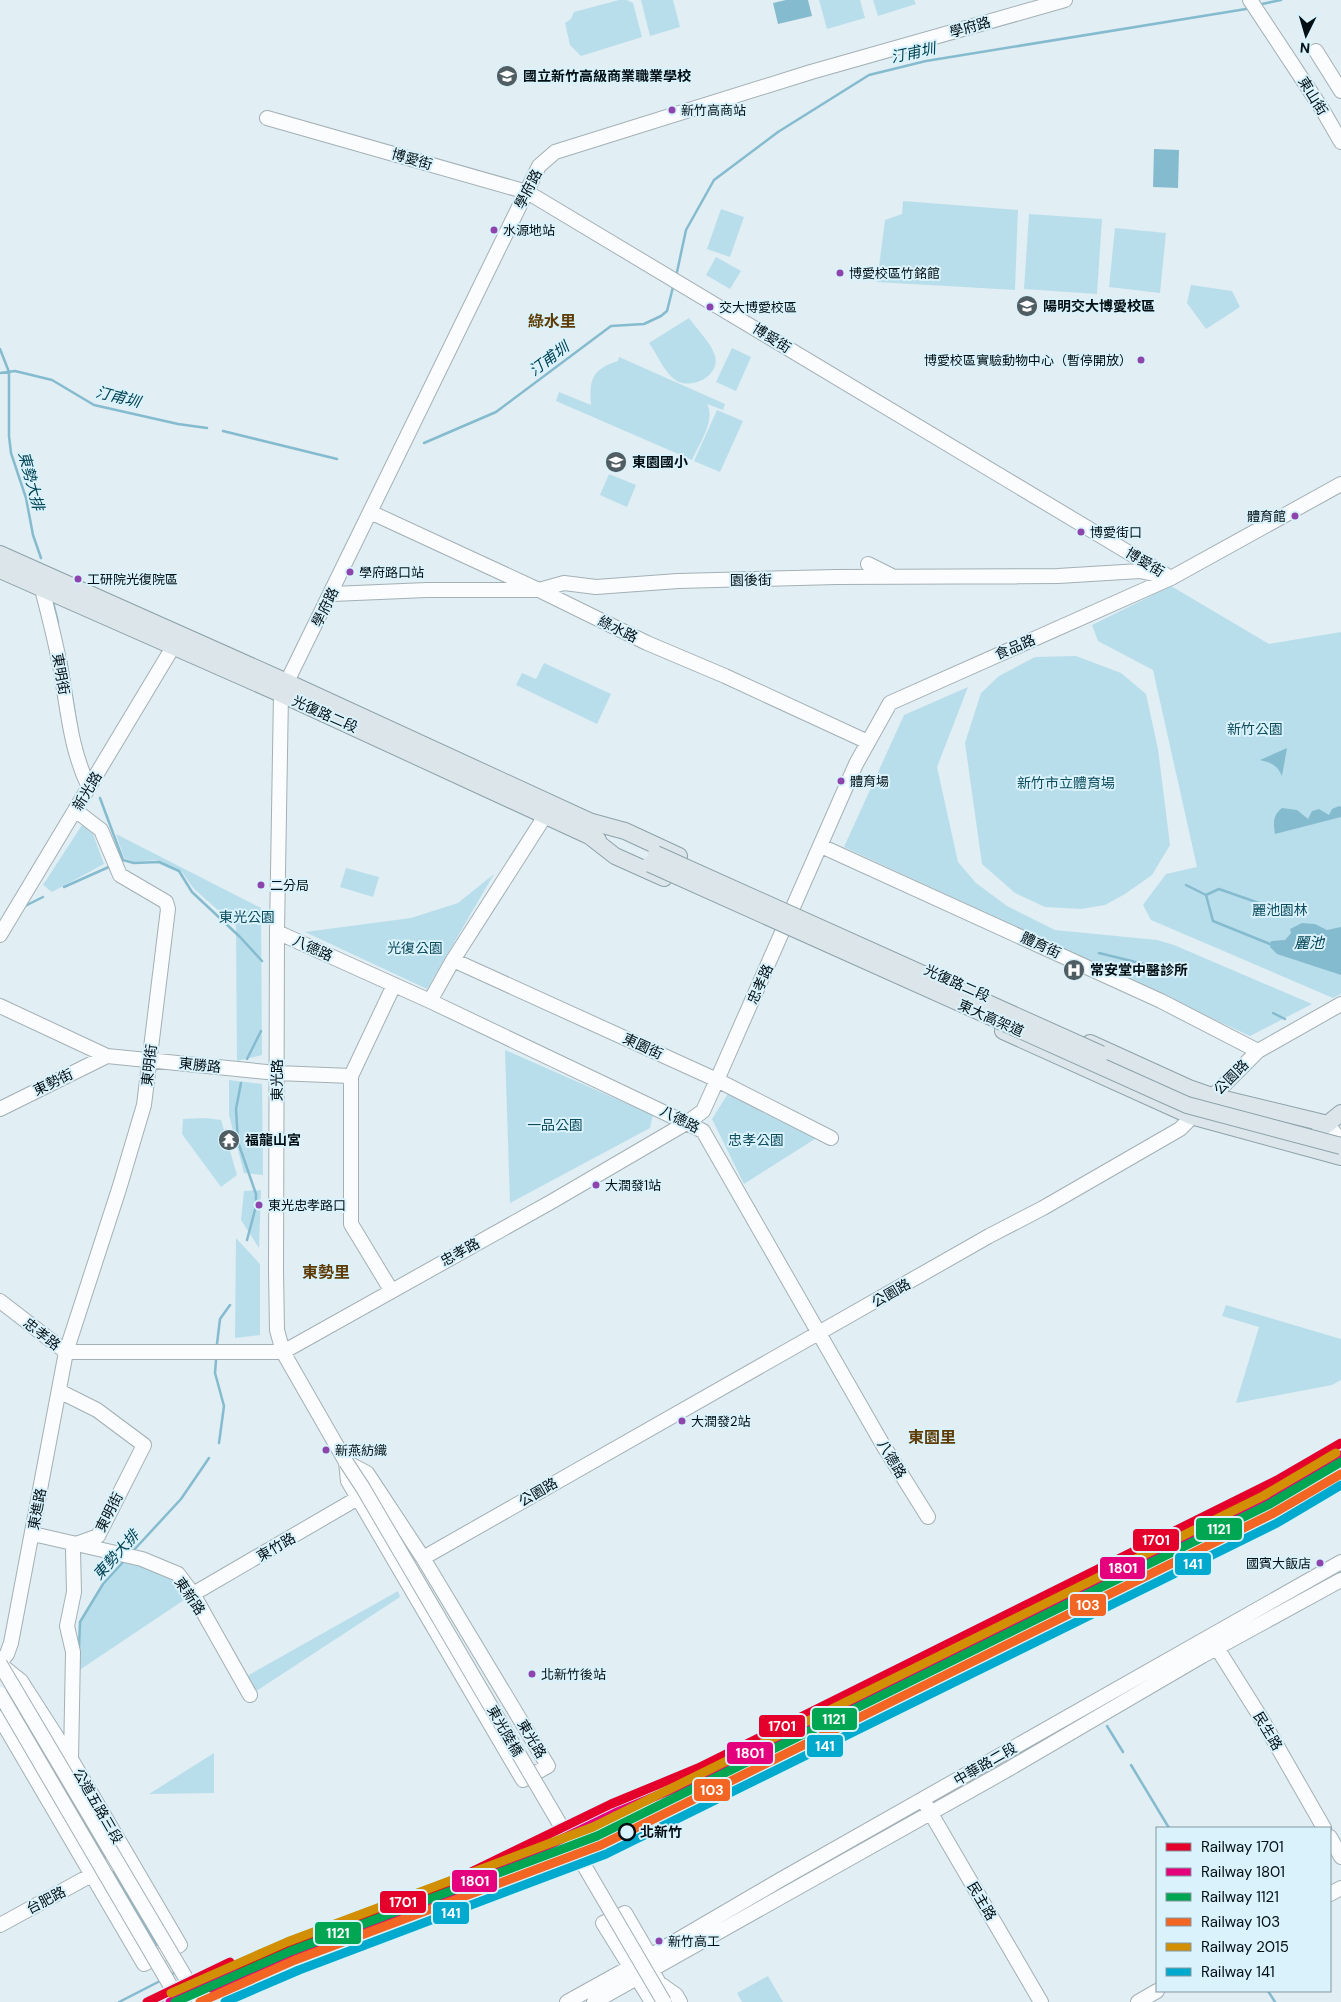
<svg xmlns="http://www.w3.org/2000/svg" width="1341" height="2002" font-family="'DM Sans','Noto Sans TC',sans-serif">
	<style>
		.green { fill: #b9deeb }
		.water { fill: #85bbce }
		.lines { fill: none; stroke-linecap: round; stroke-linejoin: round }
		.stream { stroke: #85bbce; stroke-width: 2.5 }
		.minor-casing { stroke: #a3b0b5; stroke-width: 16 }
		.major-casing { stroke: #8ca2a9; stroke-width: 18 }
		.minor { stroke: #fafcfd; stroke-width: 14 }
		.major { stroke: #dce6ea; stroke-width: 16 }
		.rail { stroke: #b3b7b8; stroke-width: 2.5; stroke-dasharray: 9 9; stroke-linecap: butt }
		.minor-bridge-casing { stroke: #a3b0b5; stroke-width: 16; stroke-linecap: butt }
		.major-bridge-casing { stroke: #8ca2a9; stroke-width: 18; stroke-linecap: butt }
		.minor-bridge { stroke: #fafcfd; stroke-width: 14 }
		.major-bridge { stroke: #dce6ea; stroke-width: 16 }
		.rail-1-casing { stroke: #d9f2fb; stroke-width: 12 }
		.rail-2-casing { stroke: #d9f2fb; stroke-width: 12 }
		.rail-3-casing { stroke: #d9f2fb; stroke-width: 12 }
		.rail-4-casing { stroke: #d9f2fb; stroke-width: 12 }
		.rail-5-casing { stroke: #d9f2fb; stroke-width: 12 }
		.rail-6-casing { stroke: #d9f2fb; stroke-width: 12 }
		.rail-1 { stroke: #e4002b; stroke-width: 9 }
		.rail-2 { stroke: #e5007d; stroke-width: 9 }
		.rail-3 { stroke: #00a651; stroke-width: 9 }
		.rail-4 { stroke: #f26522; stroke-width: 9 }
		.rail-5 { stroke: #d28f03; stroke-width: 9 }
		.rail-6 { stroke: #00a9ce; stroke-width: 9 }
		.bus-dot { fill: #8e44ad; stroke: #d9f2fb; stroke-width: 2 }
		.stop-dot { fill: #d9f2fb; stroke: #020f14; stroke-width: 2.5 }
		.labels { text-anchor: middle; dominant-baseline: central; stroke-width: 4; stroke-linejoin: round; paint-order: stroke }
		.bus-label { font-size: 13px; fill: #020f14; stroke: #d9f2fb; text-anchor: start }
		.street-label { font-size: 14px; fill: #020f14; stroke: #d9f2fb }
		.poi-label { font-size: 14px; font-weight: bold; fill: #020f14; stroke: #d9f2fb; text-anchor: start }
		.park-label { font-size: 14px; fill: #0d4b5d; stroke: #d9f2fb }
		.stop-label { font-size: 14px; font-weight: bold; fill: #020f14; stroke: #d9f2fb; text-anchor: start }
		.water-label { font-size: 15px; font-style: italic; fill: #004253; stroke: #d9f2fb }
		.quarter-label { font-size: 16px; font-weight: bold; fill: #5e3b05; stroke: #d9f2fb }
		.line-badge { stroke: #d9f2fb; stroke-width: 2 }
		.badge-label { font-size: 14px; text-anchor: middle; font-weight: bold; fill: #fff }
	</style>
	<rect width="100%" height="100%" fill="#e1eef3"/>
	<path class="green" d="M619 0H627L633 3 642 37 581 56 570 45 565 23 571 19 574 12Z
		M673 0 680 27 650 36 641 0Z
		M819 0H860L865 18 827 29Z
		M873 0H914L916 4 878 16Z
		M903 201 1018 210 1015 290 877 282 885 220 902 214Z
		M721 209 744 217 730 257 707 249Z
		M1029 214 1102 219 1097 294 1024 289Z
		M1115 228 1166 233 1160 293 1109 287Z
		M716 257 741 271 730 289 706 275Z
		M1191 285 1232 291 1240 307 1206 329 1187 303Z
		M689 318C696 328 710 342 714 353 723 374 694 390 677 381 665 374 657 354 649 343Z
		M732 348 751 357 736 391 716 382Z
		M619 357 725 404 723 410 707 404C716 420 699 444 692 460L556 401 559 392 591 405C589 380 592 369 618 361Z
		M717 410 743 421 720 472 694 461Z
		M609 474 636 485 627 507 600 495Z
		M1171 586 1269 644 1341 632V994L1333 998 1151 920 1143 905 1166 874 1197 867 1153 670 1098 641 1092 625Z
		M1076 656 1121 673 1146 694 1158 749 1170 845 1152 875 1125 894 1105 905 1081 909 1045 907 1015 893 982 864 965 743 981 693 999 676 1035 657Z
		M544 663 611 694 597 724 516 685 522 673 536 679Z
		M968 687 937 767 958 862 976 883 1007 906 1055 930 1157 940 1174 945 1312 1004 1250 1036 844 847 904 715Z
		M82 825 93 834 104 864 52 892 43 885Z
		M116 834 261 908 262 1055 237 1061 236 926 194 889 182 872 156 860 135 862 124 858Z
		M346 868 379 877 373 897 340 887Z
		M494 874 427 989 305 932 411 918 458 903Z
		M505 1050 653 1115 650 1128 510 1203Z
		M229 1080 262 1084 263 1175 244 1173 229 1115Z
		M729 1092 818 1137 744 1184 712 1119Z
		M205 1118 221 1120 237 1175 221 1187 182 1134 183 1119Z
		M261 1190 259 1248 241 1220 244 1191Z
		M236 1238 260 1264V1335L235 1338Z
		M1226 1305 1341 1339V1380L1332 1385 1236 1403 1259 1327 1222 1316Z
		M128 1556 178 1574 193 1594 78 1671 80 1622 103 1584Z
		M398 1591 400 1597 250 1695 240 1680Z
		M214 1753V1793L149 1794Z
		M768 1976 783 2002H742L737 1993Z"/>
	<path class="water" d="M786 0H808L812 16 778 24 773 3Z
		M1154 149 1179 150 1178 188 1153 187Z
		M1287 748 1282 776C1277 765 1272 763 1260 760Z
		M1339 806 1341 807V817L1275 834C1273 823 1273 815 1282 808L1297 810 1308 819 1312 811 1319 809 1329 815 1332 809Z
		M1302 923 1315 924 1327 930 1341 927V975L1277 954 1270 947 1271 941 1285 940 1291 933 1290 929Z"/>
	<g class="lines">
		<path class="stream" d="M1262 4 1281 0
			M677 272 686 230 714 180 778 132 869 75 926 61 1246 9
			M0 349 9 372V436L11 453 26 498 33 535 41 558
			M0 373 15 371 52 380 94 405 178 424 207 428
			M223 431 337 459
			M424 443 496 412 611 326 644 324 661 316 667 311 673 287
			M53 602 58 623
			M66 660 77 728
			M100 798 123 860 134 863 159 862 179 871 192 892 240 937 262 961
			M1186 885 1206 895 1213 921 1270 944
			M64 887 111 866
			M1206 895 1219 889 1273 908
			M25 906 43 897
			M1099 953 1172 971
			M1273 1013 1285 1019
			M247 1059 261 1031
			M241 1083 236 1109 238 1142 256 1194V1206L247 1240
			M217 1344 220 1319 230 1305
			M216 1360 215 1373 224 1406 219 1443
			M133 1551 181 1499 209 1458
			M79 1648 80 1622 103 1584 124 1561
			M1107 1726 1123 1752
			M1131 1765 1169 1828
			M74 1806 107 1860
			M114 1873 157 1945
			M169 1976 174 1973
			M1268 1991 1275 2002
			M119 2002 162 1980"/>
		<g class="minor-casing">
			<path id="minor" d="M1250 0 1322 109 1341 142
				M1316 51 1341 91
				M267 118 527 192 1171 578
				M370 512 539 590 647 643 725 676 868 742
				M868 564 890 575
				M42 589C49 616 56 643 61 671 68 711 71 751 89 787
				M332 594 427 590H539L564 583 596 587 678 581 836 577 1058 576 1140 571 1158 575
				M821 846 1161 1001 1258 1051
				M277 932 430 1001 703 1131 883 1445 928 1517
				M0 935 173 647
				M453 960 717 1080 831 1138
				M430 1001 453 960 545 816
				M0 1006 107 1056 277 1073 351 1076
				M0 1109 107 1056
				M1328 1124 1341 1142
				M391 1290 351 1224V1076L394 985
				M0 1301 66 1352H283L551 1202 688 1122 703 1111 717 1080 856 764 890 703 1171 578 1341 484
				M59 1391 97 1410 144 1445 98 1536 76 1544 73 1550 74 1592 67 1626 73 1652 71 1759
				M346 1462 367 1473 423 1558 548 1766 523 1780 348 1481 346 1462 283 1352 277 1330 276 1271 277 932 281 694 539 166 555 152 811 72 1065 0
				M33 1534 142 1559 178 1574 193 1594 250 1695
				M423 1558 989 1236 1043 1208 1180 1129 1258 1051 1341 1004
				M193 1594 358 1498
				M1212 1640 1261 1718 1324 1828
				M0 1663 7 1654 11 1643 66 1352 119 1189 144 1105 168 909 166 902 120 875 101 830 75 810
				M0 1718 144 1964 180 1945 71 1759 21 1681 1 1665
				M926 1805 1041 2002
				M1330 1837 1341 1857
				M1330 1894 1341 1888
				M0 1925 126 1856
				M567 2002 650 1956 780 1880 1341 1562
				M594 2002 1007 1770 1202 1656 1341 1580
				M652 2002 603 1923 625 1913 650 1956 652 1971 659 1983 676 1995 680 2002
				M1138 2002 1157 1991"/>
		</g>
		<g class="major-casing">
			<path id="major" d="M0 554 287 682 600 826
				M0 570 281 694 598 840
				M592 822 625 831 679 856
				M588 835 615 856 664 878
				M1003 1031 1191 1116 1341 1157
				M1090 1043 1189 1088 1212 1096 1328 1124
				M1320 1130 1341 1113"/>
		</g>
		<use href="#minor" class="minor"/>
		<use href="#major" class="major"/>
		<path class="rail" d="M359 1926 402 1903
			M160 2002 209 1980"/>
		<g class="minor-bridge-casing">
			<path id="minor-bridge" d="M346 1462 363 1488 664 2002
				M0 1664 200 2002
				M0 1694 180 2002"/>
		</g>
		<g class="major-bridge-casing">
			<path id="major-bridge" d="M656 854 1101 1054
				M650 864 1187 1105 1341 1146"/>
		</g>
		<use href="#minor-bridge" class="minor-bridge"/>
		<use href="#major-bridge" class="major-bridge"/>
		<g class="rail-1-casing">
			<path id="rail-1" d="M209 1980 238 1966 432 1891 611 1804 698 1768 1279 1479 1341 1443
				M147 2002 230 1962"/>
		</g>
		<g class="rail-2-casing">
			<path id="rail-2" d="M213 1989 242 1975 436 1900 615 1813 702 1777 1283 1488 1341 1455
				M170 2002 234 1971"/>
		</g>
		<g class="rail-3-casing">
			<path id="rail-3" d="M175 2002 291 1951 597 1836 1268 1505 1341 1462"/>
		</g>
		<g class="rail-4-casing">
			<path id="rail-4" d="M200 2002 295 1960 601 1845 1272 1514 1341 1474"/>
		</g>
		<g class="rail-5-casing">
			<path id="rail-5" d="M171 1993 287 1942 593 1827 1263 1496 1336 1453"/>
		</g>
		<g class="rail-6-casing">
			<path id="rail-6" d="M225 2002 299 1970 606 1854 1277 1523 1341 1485"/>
		</g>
		<use href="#rail-1" class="rail-1"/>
		<use href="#rail-2" class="rail-2"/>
		<use href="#rail-3" class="rail-3"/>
		<use href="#rail-4" class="rail-4"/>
		<use href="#rail-5" class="rail-5"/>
		<use href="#rail-6" class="rail-6"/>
	</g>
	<defs>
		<g id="school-disc" transform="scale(1.125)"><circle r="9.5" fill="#505d62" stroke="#d9f2fb"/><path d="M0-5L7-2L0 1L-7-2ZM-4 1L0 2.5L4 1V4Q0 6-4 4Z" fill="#fff"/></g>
		<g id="university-disc" transform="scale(1.125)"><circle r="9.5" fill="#505d62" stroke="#d9f2fb"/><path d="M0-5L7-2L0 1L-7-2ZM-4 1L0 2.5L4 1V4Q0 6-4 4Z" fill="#fff"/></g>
		<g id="hospital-disc" transform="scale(1.125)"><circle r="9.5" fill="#505d62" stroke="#d9f2fb"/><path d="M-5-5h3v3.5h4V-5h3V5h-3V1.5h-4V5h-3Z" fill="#fff"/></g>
		<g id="temple-disc" transform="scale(1.125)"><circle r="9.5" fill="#505d62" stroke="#d9f2fb"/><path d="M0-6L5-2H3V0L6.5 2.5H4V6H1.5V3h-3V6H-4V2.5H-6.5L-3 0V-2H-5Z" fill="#fff"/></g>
	</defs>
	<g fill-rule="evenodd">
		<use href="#school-disc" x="507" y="76"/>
		<use href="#university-disc" x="1027" y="306"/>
		<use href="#school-disc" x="616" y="462"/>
		<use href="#hospital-disc" x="1074" y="970"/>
		<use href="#temple-disc" x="229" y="1140"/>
	</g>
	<g class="bus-dot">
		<circle cx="672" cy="110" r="4.5"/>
		<circle cx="494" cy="230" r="4.5"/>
		<circle cx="840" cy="273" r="4.5"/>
		<circle cx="710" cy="307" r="4.5"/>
		<circle cx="1141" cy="360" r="4.5"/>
		<circle cx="1295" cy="516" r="4.5"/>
		<circle cx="1081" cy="532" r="4.5"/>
		<circle cx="350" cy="572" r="4.5"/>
		<circle cx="78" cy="579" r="4.5"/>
		<circle cx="841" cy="781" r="4.5"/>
		<circle cx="261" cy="885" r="4.5"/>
		<circle cx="596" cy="1185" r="4.5"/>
		<circle cx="259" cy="1205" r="4.5"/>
		<circle cx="682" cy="1421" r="4.5"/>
		<circle cx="326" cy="1450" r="4.5"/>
		<circle cx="1320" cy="1563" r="4.5"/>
		<circle cx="532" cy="1674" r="4.5"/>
		<circle cx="659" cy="1941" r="4.5"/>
	</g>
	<circle class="stop-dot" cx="627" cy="1832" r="8"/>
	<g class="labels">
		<g class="bus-label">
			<text x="681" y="110">新竹高商站</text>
			<text x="503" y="230">水源地站</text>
			<text x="849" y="273">博愛校區竹銘館</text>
			<text x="719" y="307">交大博愛校區</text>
			<text x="1132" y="360" text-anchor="end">博愛校區實驗動物中心（暫停開放）</text>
			<text x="1286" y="516" text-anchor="end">體育館</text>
			<text x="1090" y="532">博愛街口</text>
			<text x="359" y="572">學府路口站</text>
			<text x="87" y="579">工研院光復院區</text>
			<text x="850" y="781">體育場</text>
			<text x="270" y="885">二分局</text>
			<text x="605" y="1185">大潤發1站</text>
			<text x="268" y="1205">東光忠孝路口</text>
			<text x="691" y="1421">大潤發2站</text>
			<text x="335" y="1450">新燕紡織</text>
			<text x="1311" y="1563" text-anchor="end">國賓大飯店</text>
			<text x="541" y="1674">北新竹後站</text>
			<text x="668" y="1941">新竹高工</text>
		</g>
		<g class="street-label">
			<text transform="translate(970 27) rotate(-16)">學府路</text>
			<text transform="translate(1313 96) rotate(58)">東山街</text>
			<text transform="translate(412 159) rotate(16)">博愛街</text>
			<text transform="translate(528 189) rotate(-63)">學府路</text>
			<text transform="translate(772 338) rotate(32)">博愛街</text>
			<text transform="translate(1145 562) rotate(31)">博愛街</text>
			<text transform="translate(751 580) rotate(-1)">園後街</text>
			<text transform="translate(325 607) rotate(-64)">學府路</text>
			<text transform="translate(618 629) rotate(26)">綠水路</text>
			<text transform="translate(1015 647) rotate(-23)">食品路</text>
			<text transform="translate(61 674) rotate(80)">東明街</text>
			<text transform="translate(325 714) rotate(24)">光復路二段</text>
			<text transform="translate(87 791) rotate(-59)">新光路</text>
			<text transform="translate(1041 945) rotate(25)">體育街</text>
			<text transform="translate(313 948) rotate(24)">八德路</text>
			<text transform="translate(957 983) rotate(24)">光復路二段</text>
			<text transform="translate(760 984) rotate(-66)">忠孝路</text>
			<text transform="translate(991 1018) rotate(24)">東大高架道</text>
			<text transform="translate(643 1046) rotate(25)">東園街</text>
			<text transform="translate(149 1065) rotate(-83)">東明街</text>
			<text transform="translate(200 1065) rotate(6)">東勝路</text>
			<text transform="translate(1231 1077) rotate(-45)">公園路</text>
			<text transform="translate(277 1080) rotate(-90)">東光路</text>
			<text transform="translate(53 1082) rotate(-26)">東勢街</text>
			<text transform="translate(680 1119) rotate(27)">八德路</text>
			<text transform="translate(460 1252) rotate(-29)">忠孝路</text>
			<text transform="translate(891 1293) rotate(-30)">公園路</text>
			<text transform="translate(42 1334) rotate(38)">忠孝路</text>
			<text transform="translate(892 1459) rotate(59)">八德路</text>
			<text transform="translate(538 1492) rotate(-30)">公園路</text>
			<text transform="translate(37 1509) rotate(-79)">東進路</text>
			<text transform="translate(109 1512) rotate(-63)">東明街</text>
			<text transform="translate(276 1547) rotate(-30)">東竹路</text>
			<text transform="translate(190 1596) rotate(56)">東新路</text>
			<text transform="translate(505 1731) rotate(60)">東光陸橋</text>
			<text transform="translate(1268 1731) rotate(59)">民生路</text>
			<text transform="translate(532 1739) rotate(59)">東光路</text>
			<text transform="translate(985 1764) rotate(-30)">中華路二段</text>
			<text transform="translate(98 1806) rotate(60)">公道五路三段</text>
			<text transform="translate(46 1900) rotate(-28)">台肥路</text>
			<text transform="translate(982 1901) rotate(59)">民主路</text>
		</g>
		<g class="poi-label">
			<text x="523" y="76">國立新竹高級商業職業學校</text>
			<text x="1043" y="306">陽明交大博愛校區</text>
			<text x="632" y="462">東園國小</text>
			<text x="1090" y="970">常安堂中醫診所</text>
			<text x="245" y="1140">福龍山宮</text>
		</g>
		<g class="park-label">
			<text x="1255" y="729">新竹公園</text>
			<text x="1066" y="783">新竹市立體育場</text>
			<text x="1280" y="910">麗池園林</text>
			<text x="247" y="917">東光公園</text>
			<text x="415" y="948">光復公園</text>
			<text x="555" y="1125">一品公園</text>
			<text x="756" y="1140">忠孝公園</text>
		</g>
		<g class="stop-label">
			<text x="640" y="1832">北新竹</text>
		</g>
		<g class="water-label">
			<text transform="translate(913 53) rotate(-12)">汀甫圳</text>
			<text transform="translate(549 359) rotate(-37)">汀甫圳</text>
			<text transform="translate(118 397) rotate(14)">汀甫圳</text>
			<text transform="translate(31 481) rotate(75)">東勢大排</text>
			<text x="1309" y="943">麗池</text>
			<text transform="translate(116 1555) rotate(-48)">東勢大排</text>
		</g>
		<g class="quarter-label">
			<text x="552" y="321">綠水里</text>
			<text x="326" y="1272">東勢里</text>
			<text x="932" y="1437">東園里</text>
		</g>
	</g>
	<g class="line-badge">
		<rect x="1195" y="1517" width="48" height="24" rx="5" fill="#00a651"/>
		<rect x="1132" y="1528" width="48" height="24" rx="5" fill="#e4002b"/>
		<rect x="1174" y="1552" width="38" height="24" rx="5" fill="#00a9ce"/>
		<rect x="1099" y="1556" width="47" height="24" rx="5" fill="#e5007d"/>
		<rect x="1069" y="1593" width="38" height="24" rx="5" fill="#f26522"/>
		<rect x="811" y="1707" width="47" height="24" rx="5" fill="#00a651"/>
		<rect x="758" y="1714" width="48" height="24" rx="5" fill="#e4002b"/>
		<rect x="806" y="1734" width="38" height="24" rx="5" fill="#00a9ce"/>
		<rect x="726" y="1741" width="48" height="24" rx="5" fill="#e5007d"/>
		<rect x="693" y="1778" width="38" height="24" rx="5" fill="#f26522"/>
		<rect x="451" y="1869" width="47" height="24" rx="5" fill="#e5007d"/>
		<rect x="379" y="1890" width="48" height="24" rx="5" fill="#e4002b"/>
		<rect x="432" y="1901" width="38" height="24" rx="5" fill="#00a9ce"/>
		<rect x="314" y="1921" width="48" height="24" rx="5" fill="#00a651"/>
	</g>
	<g class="badge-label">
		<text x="1219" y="1534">1121</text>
		<text x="1156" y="1545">1701</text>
		<text x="1193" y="1569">141</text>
		<text x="1123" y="1573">1801</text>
		<text x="1088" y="1610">103</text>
		<text x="834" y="1724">1121</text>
		<text x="782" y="1731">1701</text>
		<text x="825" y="1751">141</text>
		<text x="750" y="1758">1801</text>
		<text x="712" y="1795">103</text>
		<text x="475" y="1886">1801</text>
		<text x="403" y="1907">1701</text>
		<text x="451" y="1918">141</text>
		<text x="338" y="1938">1121</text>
	</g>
	<rect x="1156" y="1827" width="175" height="165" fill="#d9f2fb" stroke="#83979f"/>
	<rect x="1166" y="1843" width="25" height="8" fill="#e4002b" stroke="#83979f"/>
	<text x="1201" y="1852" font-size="15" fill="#020f14">Railway 1701</text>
	<rect x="1166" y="1868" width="25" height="8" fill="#e5007d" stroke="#83979f"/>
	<text x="1201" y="1877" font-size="15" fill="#020f14">Railway 1801</text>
	<rect x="1166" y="1893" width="25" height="8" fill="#00a651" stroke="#83979f"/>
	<text x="1201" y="1902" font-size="15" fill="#020f14">Railway 1121</text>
	<rect x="1166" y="1918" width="25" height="8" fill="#f26522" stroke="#83979f"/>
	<text x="1201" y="1927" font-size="15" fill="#020f14">Railway 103</text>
	<rect x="1166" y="1943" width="25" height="8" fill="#d28f03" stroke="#83979f"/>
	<text x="1201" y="1952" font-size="15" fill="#020f14">Railway 2015</text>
	<rect x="1166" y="1968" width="25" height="8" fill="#00a9ce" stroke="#83979f"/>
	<text x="1201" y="1977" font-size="15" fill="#020f14">Railway 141</text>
	<g transform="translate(1306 35) rotate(185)" stroke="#d9f2fb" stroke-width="4" paint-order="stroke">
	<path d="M0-4L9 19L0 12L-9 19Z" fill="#020f14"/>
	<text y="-8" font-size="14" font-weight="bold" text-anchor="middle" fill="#020f14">N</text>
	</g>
</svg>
